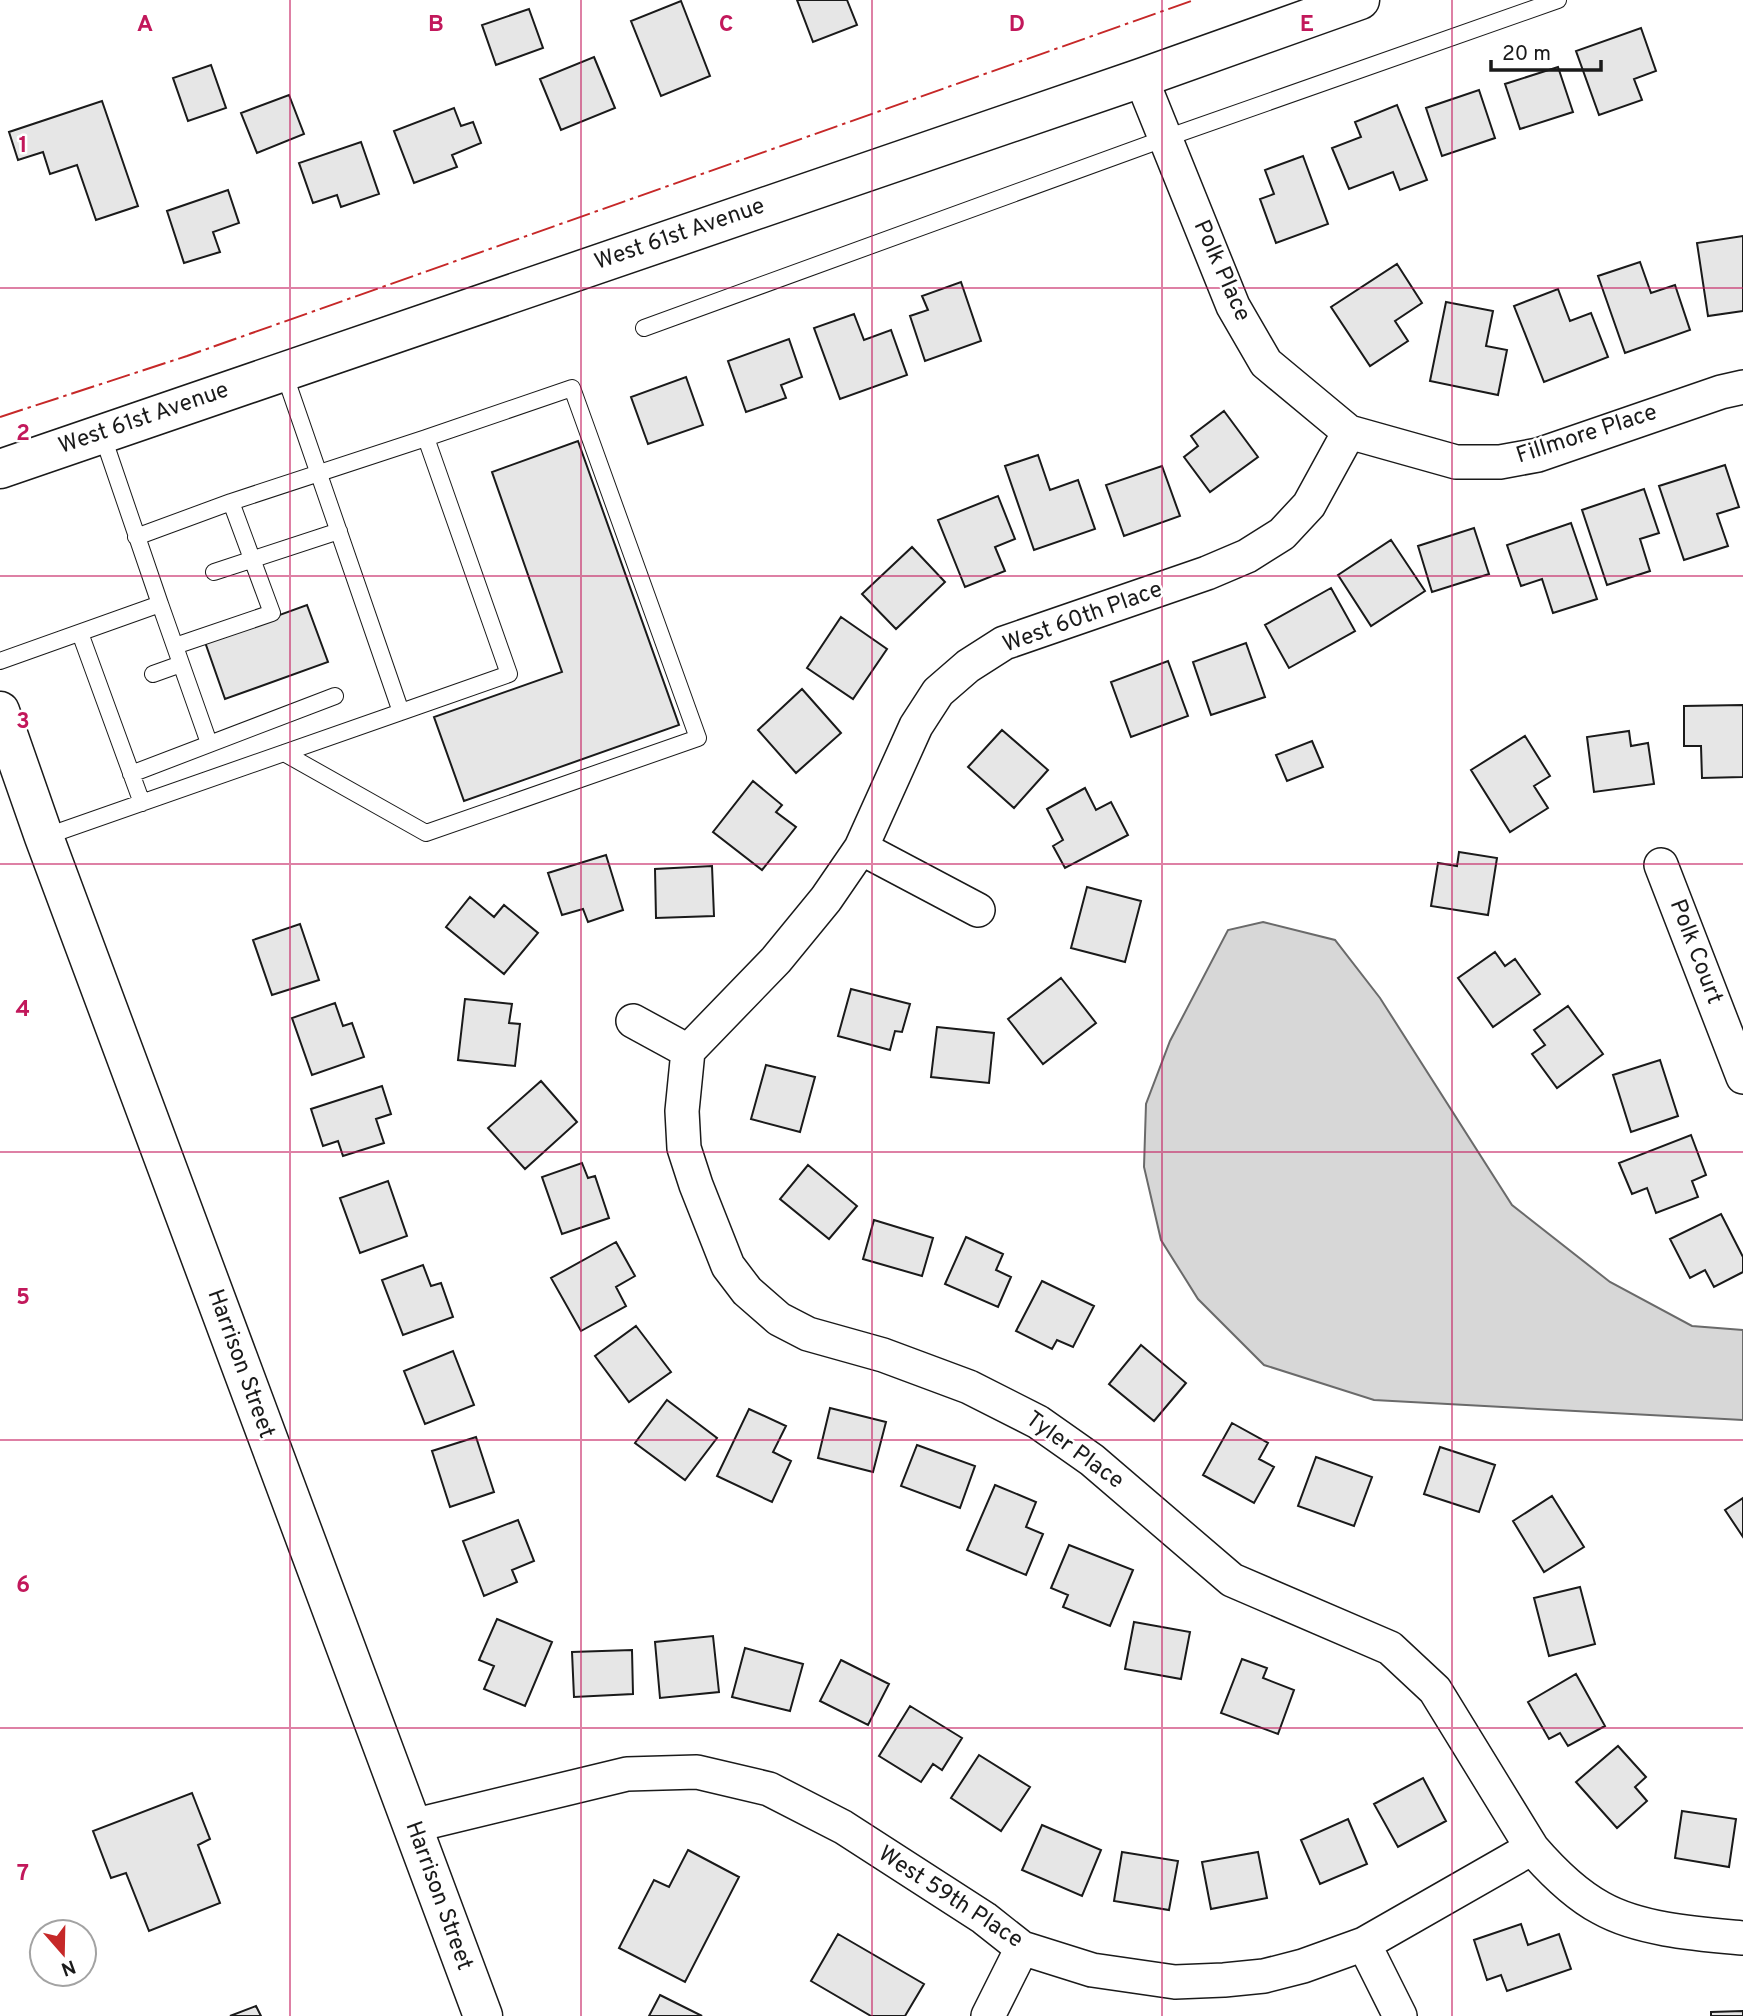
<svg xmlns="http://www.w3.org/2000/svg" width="1743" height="2016" font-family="Overpass,sans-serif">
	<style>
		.water { fill: #d7d7d7; stroke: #6a6a6a; stroke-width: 2 }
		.building { fill: #e6e6e6; stroke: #1a1a1a; stroke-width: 2 }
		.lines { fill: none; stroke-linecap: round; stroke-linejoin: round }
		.lane-casing { stroke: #1a1a1a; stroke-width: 18 }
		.street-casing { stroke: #1a1a1a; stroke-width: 36 }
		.secondary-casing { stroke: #1a1a1a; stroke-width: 41 }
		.lane { stroke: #fff; stroke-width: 16 }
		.street { stroke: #fff; stroke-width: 33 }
		.secondary { stroke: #fff; stroke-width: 38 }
		.power { stroke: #c62828; stroke-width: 2; stroke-dasharray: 24 5 3.5 5; stroke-linecap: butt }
		.grid { fill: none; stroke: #c2185b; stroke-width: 2; stroke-opacity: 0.55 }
		.labels { text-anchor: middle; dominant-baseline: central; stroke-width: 5; stroke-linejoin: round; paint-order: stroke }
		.street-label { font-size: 23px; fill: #1a1a1a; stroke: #fff }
		.grid-label { font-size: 23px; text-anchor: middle; font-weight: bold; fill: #c2185b; stroke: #fff; stroke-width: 5; stroke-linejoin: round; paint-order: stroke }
	</style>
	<rect width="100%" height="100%" fill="#fff"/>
	<path class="water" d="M1263 922 1335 940 1380 998 1512 1205 1610 1282 1692 1326 1743 1330V1420L1374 1400 1264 1365 1198 1299 1161 1240 1144 1167 1146 1104 1170 1041 1228 930Z"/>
	<path class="building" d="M797 0H847L857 25 813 42Z
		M681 1 710 76 661 96 631 21Z
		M529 9 543 48 496 65 482 25Z
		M1641 28 1656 71 1634 79 1642 100 1599 115 1576 51Z
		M594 57 615 108 561 130 540 79Z
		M211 65 226 108 188 121 173 78Z
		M1558 67 1573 112 1520 129 1505 84Z
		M1479 90 1495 138 1442 156 1426 108Z
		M289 95 304 134 257 153 241 113Z
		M102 101 138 206 96 220 77 165 50 174 43 152 18 160 9 132Z
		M1397 105 1427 180 1400 190 1393 172 1349 189 1332 148 1361 137 1355 122Z
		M454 108 461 126 473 122 481 143 452 155 457 167 414 183 394 131Z
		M361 142 379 194 341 207 337 195 313 203 299 163Z
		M1303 156 1328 224 1276 243 1260 199 1274 194 1265 170Z
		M228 190 239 223 213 232 220 252 184 263 167 211Z
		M1743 236V311L1708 316 1697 243Z
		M1640 262 1651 293 1675 285 1690 330 1625 353 1598 276Z
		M1397 264 1422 303 1395 321 1408 341 1370 366 1331 307Z
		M961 282 981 341 925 361 910 316 928 310 922 296Z
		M1558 289 1570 321 1591 313 1608 357 1544 382 1514 306Z
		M1446 302 1493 311 1486 346 1507 350 1498 395 1430 381Z
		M854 314 864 340 891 330 907 375 840 399 814 328Z
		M789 339 802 377 781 385 786 398 746 412 728 361Z
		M686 377 703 425 648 444 631 397Z
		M1224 411 1258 457 1210 492 1184 457 1198 446 1191 436Z
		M578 441 679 725 464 801 434 717 562 672 492 472Z
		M1038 455 1050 490 1078 480 1095 529 1034 550 1005 466Z
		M1725 465 1739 507 1717 514 1728 546 1684 560 1659 486Z
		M1162 466 1180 516 1124 536 1106 485Z
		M1644 489 1659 533 1640 539 1650 571 1607 585 1582 510Z
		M998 496 1015 539 995 547 1005 571 965 587 938 520Z
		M1571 523 1597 599 1553 613 1542 579 1521 586 1507 545Z
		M1474 528 1489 574 1432 592 1418 546Z
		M1391 540 1425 591 1371 626 1338 575Z
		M912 547 945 582 896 629 862 594Z
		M1331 588 1355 631 1289 668 1265 625Z
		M307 605 328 662 225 699 205 642Z
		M841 617 887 649 853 699 807 668Z
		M1246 643 1265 697 1211 715 1193 662Z
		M1168 661 1188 716 1131 737 1111 682Z
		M802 689 841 733 796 773 758 730Z
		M1743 705V777L1702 778 1701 746H1684V706Z
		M1002 730 1048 770 1014 808 968 767Z
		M1629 731 1631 746 1648 743 1654 784 1594 792 1587 737Z
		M1525 736 1550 776 1534 786 1548 808 1510 832 1471 770Z
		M1312 741 1323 767 1287 781 1276 755Z
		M753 781 782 805 776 812 796 827 762 870 713 832Z
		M1085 788 1096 810 1111 802 1128 835 1065 868 1053 846 1063 840 1047 809Z
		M1459 852 1497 858 1488 915 1431 906 1438 863 1457 866Z
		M606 855 623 910 588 922 583 909 562 915 548 873Z
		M712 866 714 916 656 918 655 869Z
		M1087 887 1141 901 1125 962 1071 948Z
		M470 897 494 917 504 905 538 933 504 974 446 927Z
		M300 924 319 980 272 995 253 940Z
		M1495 952 1505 966 1515 959 1540 994 1493 1027 1458 978Z
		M1061 978 1096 1023 1043 1064 1008 1019Z
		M851 989 910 1004 902 1032 895 1031 890 1050 838 1036Z
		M465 999 512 1004 509 1023 520 1024 515 1066 458 1060Z
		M335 1003 343 1026 352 1023 364 1057 312 1075 292 1018Z
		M1568 1006 1603 1054 1557 1088 1532 1054 1545 1045 1534 1030Z
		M937 1027 994 1033 989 1083 931 1077Z
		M1660 1060 1678 1116 1631 1132 1613 1075Z
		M766 1065 815 1077 800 1132 751 1119Z
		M541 1081 577 1122 525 1169 488 1128Z
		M382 1086 391 1114 376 1119 384 1143 343 1156 338 1141 323 1146 311 1109Z
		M1691 1135 1706 1175 1692 1181 1698 1197 1656 1213 1647 1188 1632 1194 1619 1163Z
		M582 1163 588 1178 595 1176 609 1218 562 1234 542 1177Z
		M808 1165 857 1206 829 1239 780 1199Z
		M388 1181 407 1236 360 1253 340 1198Z
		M1721 1214 1743 1257V1272L1714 1287 1705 1270 1690 1278 1670 1239Z
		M874 1220 933 1238 922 1276 863 1259Z
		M966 1237 1003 1254 996 1270 1011 1277 998 1307 945 1284Z
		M616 1242 635 1276 616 1287 626 1306 581 1331 551 1278Z
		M423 1265 431 1286 441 1283 453 1317 403 1335 382 1280Z
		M1042 1281 1094 1306 1073 1347 1057 1340 1052 1349 1016 1331Z
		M636 1326 671 1372 629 1402 595 1356Z
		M1141 1345 1186 1383 1154 1421 1109 1384Z
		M453 1351 474 1405 425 1424 404 1371Z
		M667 1400 717 1438 685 1480 635 1443Z
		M830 1408 886 1422 873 1472 818 1458Z
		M749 1409 786 1426 773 1452 791 1461 772 1502 717 1476Z
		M1232 1423 1268 1443 1259 1459 1274 1467 1254 1503 1203 1475Z
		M476 1437 494 1492 450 1507 432 1451Z
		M917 1445 975 1466 960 1508 901 1486Z
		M1440 1447 1495 1465 1479 1512 1424 1494Z
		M1316 1457 1372 1477 1354 1526 1298 1506Z
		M995 1485 1036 1502 1026 1527 1043 1534 1026 1575 967 1550Z
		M1552 1496 1584 1547 1544 1572 1513 1521Z
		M1743 1498V1537L1725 1510Z
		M518 1520 534 1561 512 1570 517 1582 484 1596 463 1541Z
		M1069 1545 1133 1570 1110 1626 1063 1607 1068 1595 1051 1588Z
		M1580 1587 1595 1644 1549 1656 1534 1598Z
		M497 1619 552 1642 525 1706 484 1689 494 1666 479 1660Z
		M1134 1622 1190 1632 1181 1679 1125 1669Z
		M713 1636 719 1692 660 1698 655 1642Z
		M745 1648 803 1664 790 1711 732 1697Z
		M632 1650 633 1694 574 1697 572 1652Z
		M1242 1659 1267 1668 1263 1678 1294 1690 1278 1734 1221 1713Z
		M841 1660 889 1684 868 1725 820 1701Z
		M1576 1674 1605 1726 1568 1746 1560 1733 1549 1739 1528 1702Z
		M910 1706 962 1738 942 1770 933 1764 921 1782 879 1756Z
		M1618 1746 1646 1777 1635 1787 1647 1801 1617 1828 1576 1782Z
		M979 1755 1030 1787 1001 1831 951 1798Z
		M1423 1778 1446 1821 1398 1847 1374 1804Z
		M192 1793 210 1839 198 1845 220 1903 149 1931 126 1873 111 1878 93 1831Z
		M1682 1811 1736 1819 1729 1867 1675 1858Z
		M1348 1819 1367 1864 1320 1884 1301 1840Z
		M1042 1825 1101 1850 1082 1896 1022 1870Z
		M688 1850 739 1877 685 1982 619 1948 654 1880 669 1887Z
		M1122 1852 1178 1861 1169 1910 1114 1901Z
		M1258 1852 1267 1898 1211 1909 1202 1862Z
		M1521 1924 1528 1945 1559 1934 1571 1969 1507 1991 1501 1975 1487 1980 1474 1940Z
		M838 1934 924 1984 905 2016H871L811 1981Z
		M660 1995 702 2016H649Z
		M256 2006 261 2016H230Z
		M1743 2011V2016H1711V2012Z"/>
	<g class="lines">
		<g class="lane-casing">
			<path id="lane" d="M644 328 1166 138 1558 0
				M136 537 231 502 426 438 509 674 401 712
				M214 572 339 531
				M160 604 209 743
				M80 633 142 803
				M175 646 272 613 231 502
				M0 661 160 604 102 434
				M153 674 181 664
				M284 753 426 833 698 738 572 388 426 438
				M131 774 335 696
				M44 837 401 712 283 370"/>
		</g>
		<g class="street-casing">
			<path id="street" d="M1141 78 1233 306 1266 363 1349 432 1456 462H1500L1538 455 1721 392 1743 387
				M861 848 978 910
				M1661 865 1743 1077
				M633 1021 688 1051
				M688 1051 682 1111 684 1148 696 1185 728 1266 747 1291 779 1319 808 1334 883 1355 969 1387 1038 1422 1092 1460 1232 1580 1390 1648 1435 1690 1532 1848
				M688 1051 776 960 826 899 861 848 916 726 938 692 968 666 1004 643 1207 573 1247 556 1282 534 1309 505 1349 432
				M412 1826 627 1774 697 1772 769 1789 843 1827 984 1918 1022 1948 1092 1970 1175 1982 1224 1980 1264 1976 1303 1966 1364 1944 1532 1848C1551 1870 1575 1894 1601 1908 1640 1930 1699 1934 1743 1938
				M1364 1944 1400 2016
				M988 2016 1022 1948"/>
		</g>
		<g class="secondary-casing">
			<path id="secondary" d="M0 469 1141 78 1360 0
				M0 711 44 837 483 2016"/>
		</g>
		<use href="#lane" class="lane"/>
		<use href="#street" class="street"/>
		<use href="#secondary" class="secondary"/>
		<path class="power" d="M0 417 187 356 1194 0"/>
	</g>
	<path class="grid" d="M290 0V2016M581 0V2016M872 0V2016M1162 0V2016M1452 0V2016M0 288H1743M0 576H1743M0 864H1743M0 1152H1743M0 1440H1743M0 1728H1743"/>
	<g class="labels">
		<g class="street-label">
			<text transform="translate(680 235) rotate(-19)">West 61st Avenue</text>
			<text transform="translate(1221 271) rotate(66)">Polk Place</text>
			<text transform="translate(144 419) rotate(-19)">West 61st Avenue</text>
			<text transform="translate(1587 435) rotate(-18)">Fillmore Place</text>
			<text transform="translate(1083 618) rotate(-20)">West 60th Place</text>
			<text transform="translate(1695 952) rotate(69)">Polk Court</text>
			<text transform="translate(240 1364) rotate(70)">Harrison Street</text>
			<text transform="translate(1074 1451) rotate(36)">Tyler Place</text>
			<text transform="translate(438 1896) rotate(70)">Harrison Street</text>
			<text transform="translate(950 1898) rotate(33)">West 59th Place</text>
		</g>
	</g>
	<g class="grid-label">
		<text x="145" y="31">A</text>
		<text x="436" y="31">B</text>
		<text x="726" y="31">C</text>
		<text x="1017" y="31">D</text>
		<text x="1307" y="31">E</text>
		<text x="23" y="152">1</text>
		<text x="23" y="440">2</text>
		<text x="23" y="728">3</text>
		<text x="23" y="1016">4</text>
		<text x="23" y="1304">5</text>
		<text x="23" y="1592">6</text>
		<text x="23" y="1880">7</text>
	</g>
	<g transform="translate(63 1953) rotate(160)"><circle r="33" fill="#ffffff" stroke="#a3a3a3" stroke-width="2"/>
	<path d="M0-5L12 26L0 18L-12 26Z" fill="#c62828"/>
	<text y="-10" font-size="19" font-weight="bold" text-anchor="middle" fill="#1a1a1a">N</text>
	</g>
	<path d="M1491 60v10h110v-10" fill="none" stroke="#1a1a1a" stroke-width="3.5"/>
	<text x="1502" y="60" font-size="21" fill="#1a1a1a" stroke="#ffffff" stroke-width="5" paint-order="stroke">20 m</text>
</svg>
